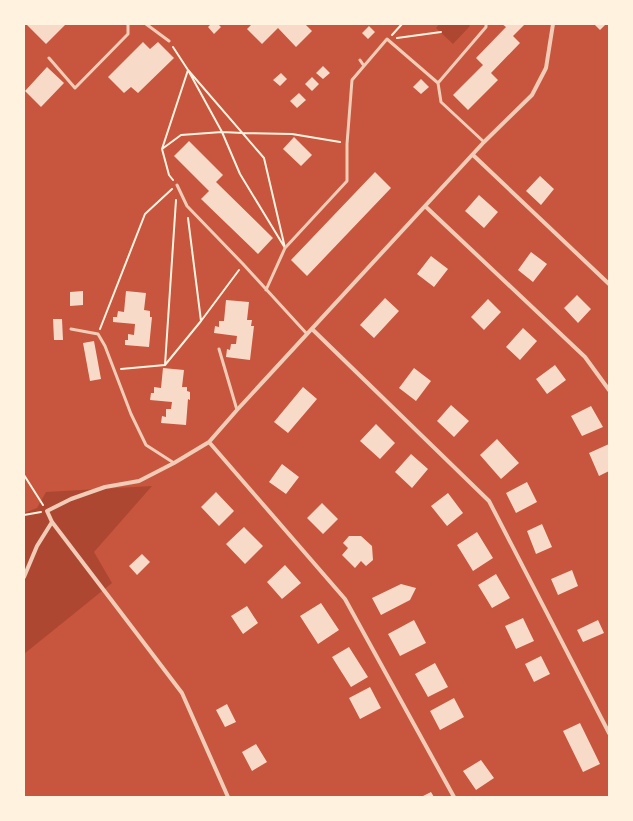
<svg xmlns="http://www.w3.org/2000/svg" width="633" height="821" font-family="Helvetica,sans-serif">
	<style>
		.green { fill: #ae4732 }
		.building { fill: #f7dbc8 }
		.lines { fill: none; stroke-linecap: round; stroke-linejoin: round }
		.path { stroke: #fff3e0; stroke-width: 2 }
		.service { stroke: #f1ccb7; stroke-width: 3 }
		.minor { stroke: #f1ccb7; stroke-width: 4 }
	</style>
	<rect width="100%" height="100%" fill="#c8553d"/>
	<path class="green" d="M439 24H468L470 26 453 44 436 28Z
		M152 486 94 552 112 583 24 654V513L37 508 46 492Z"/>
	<path class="building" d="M26 24H66L46 44Z
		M211 24H218L221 27 214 34 208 27Z
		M252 24H305L312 31 296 47 278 28 262 44 247 29Z
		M502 24H525L513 36 520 43 491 73 498 80 468 110 453 95 483 65 476 58 506 27Z
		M594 24H606L600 30Z
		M369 26 375 32 368 39 362 33Z
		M143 42 150 49 158 42 174 58 138 93 131 87 124 93 108 77Z
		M323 66 330 73 323 79 316 73Z
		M47 67 64 83 41 107 25 91Z
		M281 73 287 79 280 86 273 80Z
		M312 77 319 84 312 91 305 84Z
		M421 79 429 87 421 94 413 87Z
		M299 93 306 100 297 108 290 101Z
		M294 137 312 155 301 166 283 149Z
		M189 141 223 175 216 182 273 238 258 254 201 199 209 191 174 156Z
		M375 172 391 188 307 276 291 260Z
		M540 176 554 189 541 205 526 191Z
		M479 195 498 212 484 228 465 211Z
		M531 252 547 264 533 282 518 270Z
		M431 256 448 269 434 287 417 274Z
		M83 291V305L70 306V292Z
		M126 291 146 293 144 310 150 311V317H152L149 347 125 345V340H128V334L134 335 135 324 113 322V317H117L118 311 124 312Z
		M577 295 591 309 578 323 564 308Z
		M385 298 399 311 374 338 360 325Z
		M488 299 501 312 484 330 471 317Z
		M226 300 249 302 247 320H252L251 326H254L250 360 226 357 227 349 230 350 231 344H236L237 336 214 333 215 326 219 327V321H224Z
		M53 319H62L63 340H54Z
		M523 328 537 341 520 360 506 347Z
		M94 341 101 379 90 381 83 343Z
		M555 365 566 380 547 394 536 379Z
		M163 368 184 370 182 387H187V391L190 392V400L188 399 186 425 161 423 162 416 166 417V409H171L172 402 150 400 151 393H154V387L161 388Z
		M414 368 431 381 416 401 399 388Z
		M303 387 317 399 288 433 274 422Z
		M451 405 469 421 454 437 437 421Z
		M591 406 603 427 582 436 571 416Z
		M376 424 395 443 380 459 360 441Z
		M497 439 519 463 501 479 480 455Z
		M609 444V471L599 476 589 453Z
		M411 454 428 469 412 488 395 472Z
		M282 464 299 477 286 494 269 482Z
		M527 482 537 502 516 513 506 493Z
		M216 492 234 511 219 526 201 507Z
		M448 493 463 513 447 526 431 506Z
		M322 503 338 519 323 534 307 518Z
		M542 524 552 547 536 554 527 531Z
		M244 527 263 546 245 564 226 544Z
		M477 532 493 558 473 571 457 545Z
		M349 536H361L372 546 373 560 366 566 361 561 355 568 342 555 348 548 343 543Z
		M142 554 150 562 137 575 129 566Z
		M285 565 301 583 282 599 267 582Z
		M572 570 578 586 558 595 551 579Z
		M496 574 510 598 492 608 478 585Z
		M401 584 416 588 410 600 381 615 372 598Z
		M321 603 339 630 318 644 300 616Z
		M247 606 258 623 243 634 231 616Z
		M523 618 534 641 516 649 505 626Z
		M414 620 426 643 400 656 388 634Z
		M598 620 604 633 583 642 577 630Z
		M349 647 368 677 351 687 332 657Z
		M541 656 550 674 534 682 525 664Z
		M435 663 448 687 428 697 415 674Z
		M370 687 381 708 360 719 349 698Z
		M454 698 464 717 440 730 430 711Z
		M227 704 236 722 225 727 216 710Z
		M580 723 600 764 583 772 563 731Z
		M256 744 267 762 252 771 242 752Z
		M481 760 494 778 476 790 463 771Z
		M431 792 434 797H421Z"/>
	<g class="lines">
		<path class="path" d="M392 35 402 24
			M397 38 441 32
			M173 47 188 70 162 149 169 175 173 180
			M188 70 264 158 285 248 240 174 222 132Z
			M162 149 181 135 222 132 243 133 292 134 340 142
			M188 218 201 321 239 270
			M100 329 145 214 172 189
			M165 365 201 321
			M121 369 165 365 176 200
			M24 475 43 505
			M24 515 41 512"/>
		<path class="service" d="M146 24 169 41
			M49 58 75 88 128 34V24
			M360 60 364 66
			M438 83 441 102 484 142
			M177 185 187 206 243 264 307 334
			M266 290 285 248 347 181V144L352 80 387 39 438 83 486 27V24
			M71 329 98 334 105 346 131 414 146 445 174 463
			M219 349 237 410"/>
		<path class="minor" d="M473 155 609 284
			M425 206 585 357 609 390
			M312 329 489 501 609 733
			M209 442 345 599 454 797
			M24 577 37 546 52 522
			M228 797 182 693 52 522 47 511 71 499 105 487 139 481 174 463 209 442 237 410 484 142 532 95 546 68 553 24"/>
	</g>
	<rect width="633" height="821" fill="none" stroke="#fff3e0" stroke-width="50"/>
</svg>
